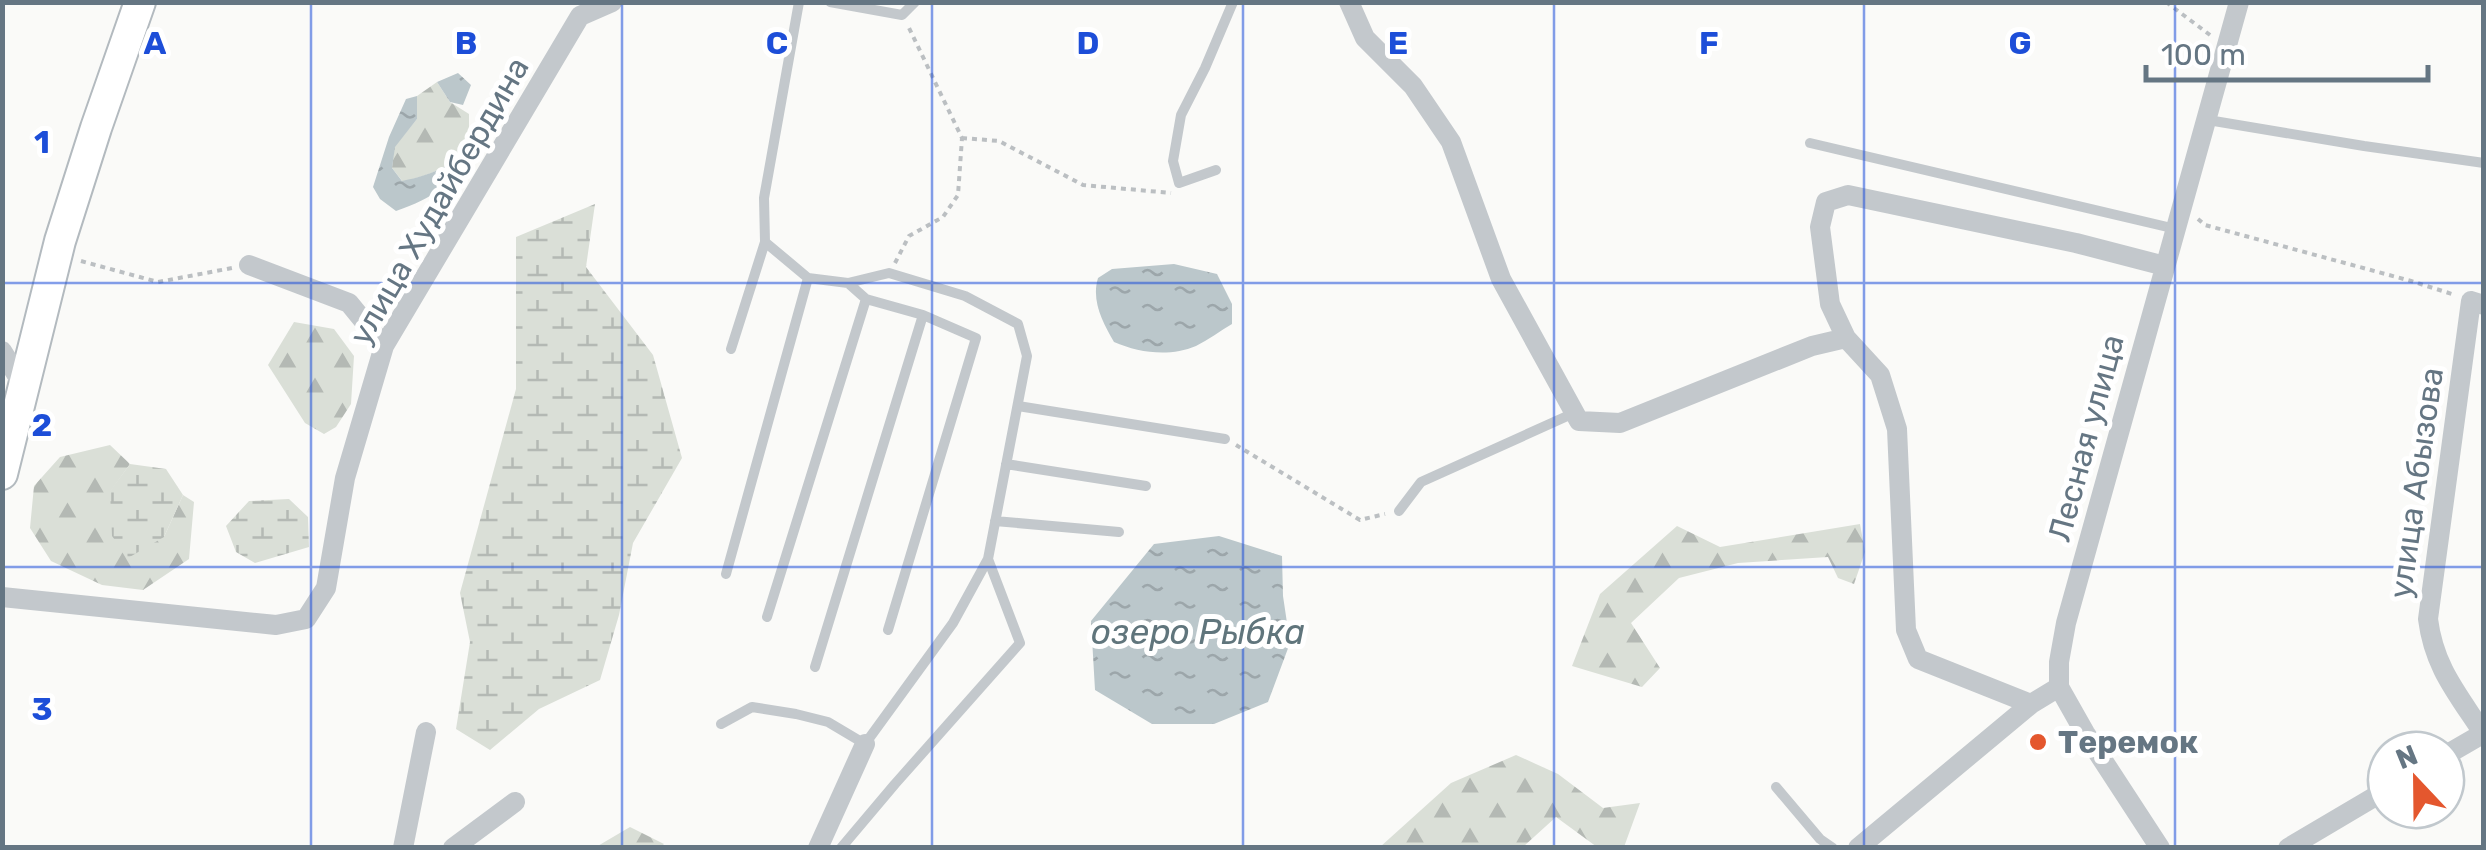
<svg xmlns="http://www.w3.org/2000/svg" width="2486" height="850" font-family="Rubik,sans-serif">
	<style>
		.forest { fill: url(#forest-firs) }
		.wetland { fill: url(#wetland-marsh) }
		.water { fill: url(#water-ripples) }
		.lines { fill: none; stroke-linecap: round; stroke-linejoin: round }
		.secondary-casing { stroke: #b3babf; stroke-width: 34 }
		.path { stroke: #bbbfc2; stroke-width: 4; stroke-dasharray: 5 5; stroke-linecap: butt }
		.lane { stroke: #c3c8cc; stroke-width: 10 }
		.street { stroke: #c3c8cc; stroke-width: 20 }
		.secondary { stroke: #fff; stroke-width: 30 }
		.grid { fill: none; stroke: #1d4ed8; stroke-width: 2.5; stroke-opacity: 0.55 }
		.poi-dot { fill: #e4572e; stroke: #fff; stroke-width: 4 }
		.labels { text-anchor: middle; dominant-baseline: central; stroke-width: 10; stroke-linejoin: round; paint-order: stroke }
		.street-label { font-size: 32px; fill: #657683; stroke: #fff }
		.poi-label { font-size: 32px; font-weight: bold; fill: #657683; stroke: #fff; text-anchor: start }
		.water-label { font-size: 35px; font-style: italic; fill: #60757c; stroke: #fff }
		.grid-label { font-size: 32px; text-anchor: middle; font-weight: bold; fill: #1d4ed8; stroke: #fff; stroke-width: 10; stroke-linejoin: round; paint-order: stroke }
	</style>
	<defs>
		<pattern id="forest-firs" width="22" height="20" patternUnits="userSpaceOnUse" patternTransform="scale(2.5)"><rect width="22" height="20" fill="#dadfd7"/><path d="M5 1l3.5 6h-7zM16 11l3.5 6h-7z" fill="#b4b9b4"/></pattern>
		<pattern id="wetland-marsh" width="20" height="14" patternUnits="userSpaceOnUse" patternTransform="scale(2.5)"><rect width="20" height="14" fill="#dadfd7"/><path d="M1 5h8M5 5V1M11 12h8M15 12V8" fill="none" stroke="#b4b9b4"/></pattern>
		<pattern id="water-ripples" width="26" height="14" patternUnits="userSpaceOnUse" patternTransform="scale(2.5)"><rect width="26" height="14" fill="#bbc7cb"/><path d="M2 4q2-2 4 0t4 0M15 11q2-2 4 0t4 0" fill="none" stroke="#9ca6aa"/></pattern>
	</defs>
	<rect width="100%" height="100%" fill="#fafaf8"/>
	<path class="forest" d="M437 82 450 102 469 114V128L490 136 487 147 475 150 469 145C449 170 432 173 403 182L392 168 394 147 417 119V96Z
		M294 322 334 329 354 356 351 404 336 427 324 434 305 423 268 365Z
		M110 445 130 464 110 492 164 537 183 495 194 502 189 559 143 590 102 585 51 561 30 528 34 486 60 457Z
		M1860 524 1865 552 1854 584 1838 578 1828 557 1738 563 1679 578 1631 623 1660 668 1642 687 1572 666 1600 594 1677 526 1720 547Z
		M1516 755 1558 774 1603 808 1640 803 1624 847H1597L1556 817 1523 847H1380L1451 783Z
		M630 827 664 844 661 847H596Z"/>
	<path class="wetland" d="M595 204 586 267 653 355 682 458 633 543 619 615 600 680 539 709 490 750 456 729 470 642 460 593 516 389V237Z
		M130 464 166 469 183 495 164 537 128 558 112 536 110 491Z
		M289 499 308 517 309 547 255 563 236 552 226 526 249 501Z"/>
	<path class="water" d="M458 73 471 85 463 105 450 102 437 82Z
		M417 96V119L395 147 392 168 402 181C430 175 451 168 470 145L475 150C452 184 434 198 396 211L380 199 373 187 389 137 406 99Z
		M1174 264 1217 274 1232 304V324C1220 331 1208 340 1196 346 1170 357 1139 353 1114 342 1103 323 1091 301 1098 278L1112 269Z
		M1219 536 1282 556 1283 596 1290 643 1268 702 1214 724H1152L1095 690 1091 621 1154 544Z"/>
	<g class="lines">
		<g class="secondary-casing">
			<path id="secondary" d="M2 474 60 241 96 128 140 2"/>
		</g>
		<path class="path" d="M2166 2 2210 35
			M962 138 999 141 1083 185 1171 193
			M2198 219 2205 225 2411 281 2452 294
			M81 261 158 282 232 268
			M895 263 909 236 943 217 958 195 962 138 909 28
			M1236 445 1360 520 1385 514"/>
		<path class="lane" d="M830 2 902 15 915 2
			M2208 120 2364 146 2484 163
			M1810 143 2176 229
			M1216 170 1179 183 1173 161 1181 115 1205 68 1233 2
			M866 299 923 315 976 338 888 630
			M731 349 765 242 764 198 799 2
			M1018 406 1225 439
			M1006 464 1146 486
			M1399 511 1421 482 1574 413
			M995 521 1119 532
			M726 574 808 278
			M767 617 866 299 848 283
			M815 667 923 315
			M721 724 752 707 796 714 828 722 865 744 953 623 988 559 1027 356 1018 324 965 296 889 273 848 283 808 278 765 242
			M1776 787 1820 839 1833 848
			M841 848 895 784 1020 643 988 559"/>
		<path class="street" d="M1349 2 1365 38 1413 86 1451 142 1501 279 1579 421 1620 423 1812 346 1846 338 1880 375 1897 429 1906 630 1918 659 2031 704
			M249 265 349 303 384 346
			M1846 338 1830 304 1820 227 1826 202 1848 195 2076 243 2165 266
			M2 351 23 385
			M2 597 276 625 306 619 326 588 345 478 384 346 580 16 612 2
			M2483 733C2457 693 2434 667 2428 619L2471 301 2484 305
			M2446 755 2484 733
			M403 848 426 732
			M453 848 515 802
			M818 848 865 744
			M1858 848 2031 704 2059 687
			M2160 848 2085 733 2059 687V662L2066 623 2239 2
			M2288 848 2386 790"/>
		<use href="#secondary" class="secondary"/>
	</g>
	<path class="grid" d="M311 2V848M622 2V848M932 2V848M1243 2V848M1554 2V848M1864 2V848M2175 2V848M2 283H2484M2 567H2484"/>
	<circle class="poi-dot" cx="2038" cy="742" r="10"/>
	<g class="labels">
		<g class="street-label">
			<text transform="translate(439 201) rotate(-60)">улица Худайбердина</text>
			<text transform="translate(2086 438) rotate(-75)">Лесная улица</text>
			<text transform="translate(2416 483) rotate(-82)">улица Абызова</text>
		</g>
		<g class="poi-label">
			<text x="2058" y="742">Теремок</text>
		</g>
		<g class="water-label">
			<text x="1198" y="632">озеро Рыбка</text>
		</g>
	</g>
	<g class="grid-label">
		<text x="155" y="54">A</text>
		<text x="466" y="54">B</text>
		<text x="777" y="54">C</text>
		<text x="1088" y="54">D</text>
		<text x="1398" y="54">E</text>
		<text x="1709" y="54">F</text>
		<text x="2020" y="54">G</text>
		<text x="42" y="153">1</text>
		<text x="42" y="436">2</text>
		<text x="42" y="720">3</text>
	</g>
	<rect width="2486" height="850" fill="none" stroke="#657683" stroke-width="10"/>
	<g transform="translate(2416 780) rotate(338)"><circle r="48" fill="#ffffff" stroke="#c1c8cd" stroke-width="2.5"/>
	<path d="M0-8L18 38L0 25L-18 38Z" fill="#e4572e"/>
	<text y="-15" font-size="28" font-weight="bold" text-anchor="middle" fill="#657683">N</text>
	</g>
	<path d="M2146 65v15h282v-15" fill="none" stroke="#657683" stroke-width="5"/>
	<text x="2161" y="65" font-size="30" fill="#657683" stroke="#ffffff" stroke-width="8" paint-order="stroke">100 m</text>
</svg>
